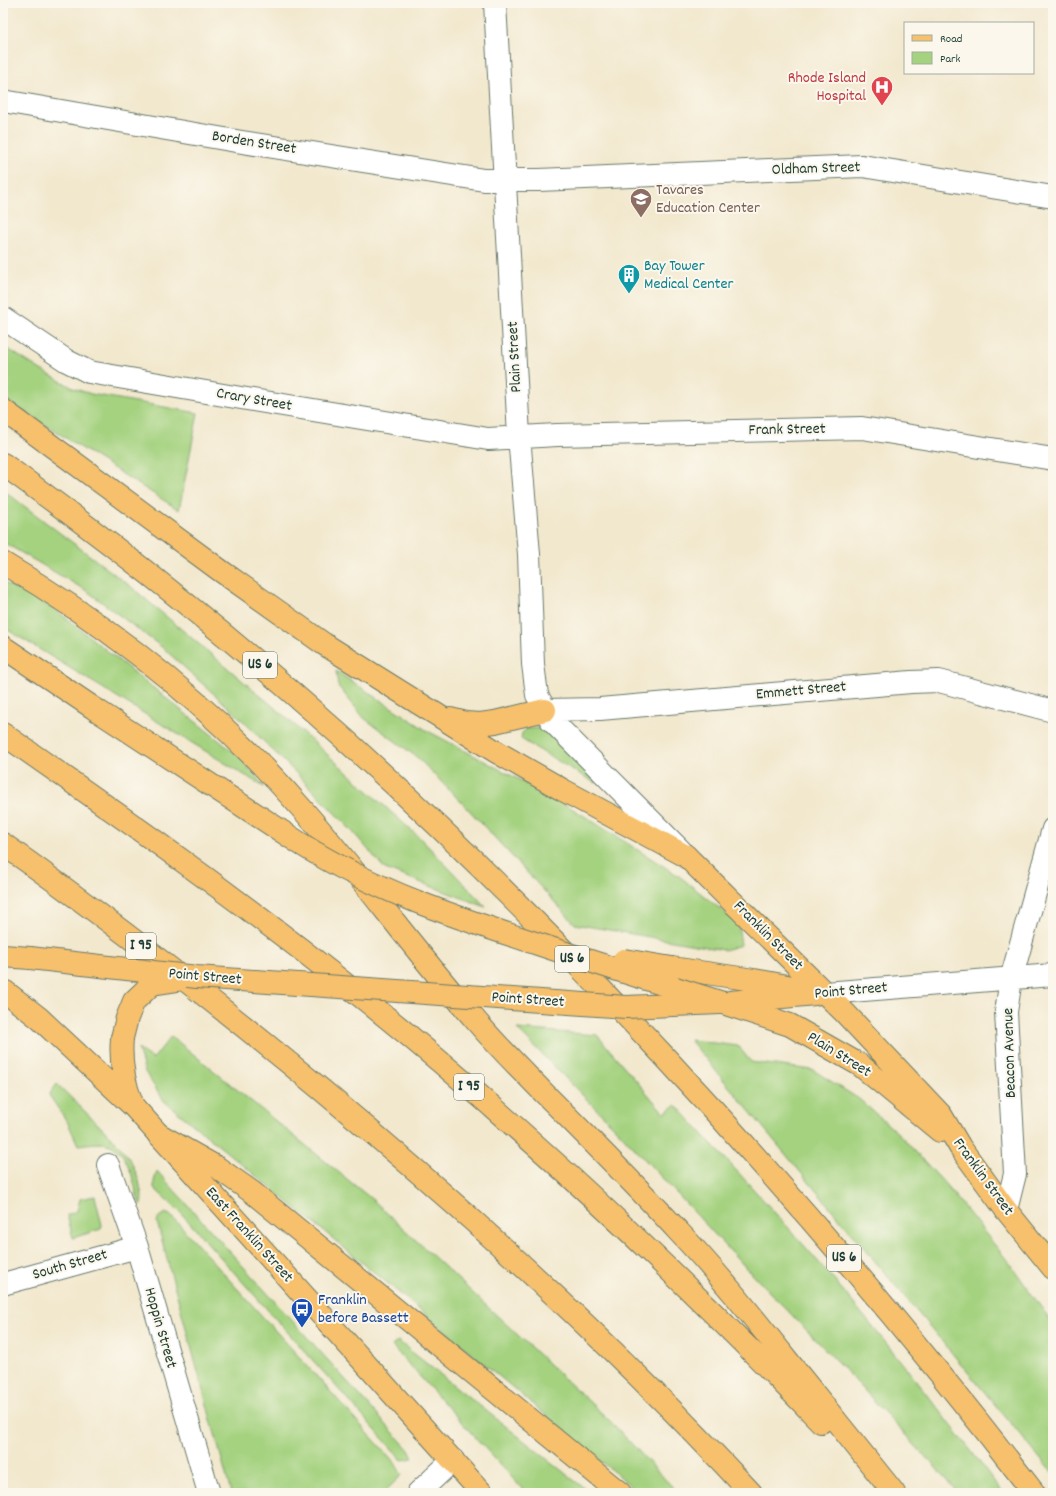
<svg xmlns="http://www.w3.org/2000/svg" width="1056" height="1496" font-family="Dekko,sans-serif">
	<style>
		.green { fill: #a4d27f; stroke: #62885a }
		.lines { fill: none; stroke-linecap: round; stroke-linejoin: round }
		.minor-casing { stroke: #69796a; stroke-width: 24 }
		.major-casing { stroke: #69796a; stroke-width: 24 }
		.highway-casing { stroke: #69796a; stroke-width: 24 }
		.minor { stroke: #fff; stroke-width: 22 }
		.major { stroke: #f7c06c; stroke-width: 22 }
		.highway { stroke: #f7c06c; stroke-width: 22 }
		.major-bridge-casing { stroke: #69796a; stroke-width: 24; stroke-linecap: butt }
		.highway-bridge-casing { stroke: #69796a; stroke-width: 24; stroke-linecap: butt }
		.major-bridge { stroke: #f7c06c; stroke-width: 22 }
		.highway-bridge { stroke: #f7c06c; stroke-width: 22 }
		.labels { text-anchor: middle; dominant-baseline: central; stroke-width: 4; stroke-linejoin: round; paint-order: stroke }
		.shield { fill: #fbf7ec; stroke: #61756b; stroke-width: 1 }
		.shield-label { font-size: 15px; font-weight: bold; fill: #1f3d34 }
		.health-label { font-size: 16px; fill: #be3a42; stroke: #fbf7ec; text-anchor: end }
		.street-label { font-size: 16px; fill: #1f3d34; stroke: #fbf7ec }
		.education-label { font-size: 16px; fill: #785e54; stroke: #fbf7ec; text-anchor: start }
		.culture-label { font-size: 16px; fill: #0d838f; stroke: #fbf7ec; text-anchor: start }
		.transit-label { font-size: 16px; fill: #164399; stroke: #fbf7ec; text-anchor: start }
	</style>
	<rect width="100%" height="100%" fill="#fbf7ec"/>
	<filter id="ink" filterUnits="userSpaceOnUse"><feTurbulence type="fractalNoise" baseFrequency=".025" numOctaves="2"/><feDisplacementMap in="SourceGraphic" scale="8" xChannelSelector="R" yChannelSelector="G"/><feConvolveMatrix kernelMatrix="1 2 1 2 8 2 1 2 1" color-interpolation-filters="sRGB"/></filter>
	<filter id="wash" filterUnits="userSpaceOnUse"><feTurbulence type="fractalNoise" baseFrequency=".012" numOctaves="4" result="noise"/><feDisplacementMap in="SourceGraphic" scale="16" xChannelSelector="R" yChannelSelector="G"/><feGaussianBlur stdDeviation="0.9" result="paint"/><feColorMatrix in="noise" values="0 0 0 0 0 0 0 0 0 0 0 0 0 0 0 0 0 1.4 0 .05"/><feComposite in="paint" operator="in"/></filter>
	<g filter="url(#wash)">
		<rect width="100%" height="100%" fill="#f2e8ce"/>
		<path class="green" d="M3 346 41 370 73 388 91 394 198 413 179 510 3 398Z
			M3 490 130 586 288 719 421 839 486 907 385 869 352 831 297 774 235 713 163 648 87 591 3 542Z
			M3 582 56 610 241 758 264 787 3 627Z
			M336 671 426 730 565 804 679 876 738 923 741 945 724 950 575 924 469 810 418 758 364 718 338 686Z
			M540 728 551 734 597 782 595 783 521 739 522 733 526 729Z
			M517 1029 597 1035 664 1113 676 1105C739 1174 804 1242 863 1315 911 1373 958 1433 1003 1493H959L852 1377 751 1273 622 1135Z
			M171 1036 374 1201 610 1421 678 1493H639L391 1286 164 1101 145 1072 138 1049 153 1059Z
			M690 1040 738 1046 751 1062 813 1070 859 1099 901 1136 946 1185 1011 1265 1053 1324V1474Z
			M57 1084 117 1143 131 1161 139 1181 143 1201 141 1204 139 1203C134 1184 129 1150 107 1144 97 1142 88 1144 78 1145L68 1123 49 1095Z
			M157 1171 409 1450 413 1458 402 1460 180 1212 154 1188V1181Z
			M95 1196 102 1225 101 1229 73 1238 67 1215 77 1211 80 1199Z
			M165 1213 170 1215 177 1222 395 1463 402 1475 383 1493H231L157 1222 159 1217Z
			M398 1341 590 1493H526L392 1346Z"/>
	</g>
	<g filter="url(#ink)">
		<g class="lines">
			<g class="minor-casing">
				<path id="minor" d="M495 3 519 436 529 554 533 664 537 695 551 720 681 851
					M3 101 242 142 484 180H539L862 166 1053 197
					M3 318 67 361 89 372 241 398 488 439 557 435 862 428 1053 459
					M545 710 600 709 911 682 939 681 1053 711
					M825 993 1053 975
					M108 1165 137 1247 209 1493
					M1006 1210 1015 1174 1006 1012 1011 979 1053 829
					M3 1284 137 1247
					M418 1493 453 1460"/>
			</g>
			<g class="major-casing">
				<path id="major" d="M686 856 845 1013 941 1115 960 1147 1006 1210 1053 1268
					M3 956 30 958
					M3 990 39 1018 133 1106 482 1493
					M730 1002 815 994
					M723 1003 790 1025 860 1065 940 1131
					M122 1038C120 1062 123 1081 132 1103"/>
			</g>
			<g class="highway-casing">
				<path id="highway" d="M3 410 221 571 324 644 495 751 561 789 686 856
					M3 464C70 513 137 563 201 616 366 750 519 900 664 1056 794 1196 918 1342 1034 1493
					M3 563C115 629 218 712 303 810 362 877 413 949 472 1016 494 1043 519 1067 543 1092 589 1138 635 1184 679 1232 718 1273 753 1317 788 1361 823 1405 859 1449 894 1493
					M3 647 95 709
					M450 719 466 723 480 724 495 722 545 710
					M3 734C124 818 244 903 359 995 523 1126 676 1272 821 1422
					M3 844C113 922 219 1005 323 1091 473 1216 618 1349 751 1493
					M672 968 754 980 825 993
					M158 1134 218 1168 252 1192 620 1493"/>
			</g>
			<use href="#minor" class="minor"/>
			<use href="#major" class="major"/>
			<use href="#highway" class="highway"/>
			<g class="major-bridge-casing">
				<path id="major-bridge" d="M30 958 197 977 626 1007 720 1003
					M122 1038 127 1018 134 1001 152 984 178 980"/>
			</g>
			<g class="highway-bridge-casing">
				<path id="highway-bridge" d="M95 709 301 844C375 891 458 918 541 945 601 965 662 984 723 1003
					M624 960 672 968"/>
			</g>
			<use href="#major-bridge" class="major-bridge"/>
			<use href="#highway-bridge" class="highway-bridge"/>
		</g>
	</g>
	<defs>
		<g id="hospital-pin" transform="scale(1.15)"><path d="M0 17L-7.5 6A9.5 9.5 0 1 1 7.5 6Z" fill="#e0444e" stroke="#fbf7ec"/><path d="M-5-5h3v3.5h4V-5h3V5h-3V1.5h-4V5h-3Z" fill="#fff"/></g>
		<g id="school-pin" transform="scale(1.15)"><path d="M0 17L-7.5 6A9.5 9.5 0 1 1 7.5 6Z" fill="#8d6e63" stroke="#fbf7ec"/><path d="M0-5L7-2L0 1L-7-2ZM-4 1L0 2.5L4 1V4Q0 6-4 4Z" fill="#fff"/></g>
		<g id="building-pin" transform="scale(1.15)"><path d="M0 17L-7.5 6A9.5 9.5 0 1 1 7.5 6Z" fill="#0f9aa8" stroke="#fbf7ec"/><path d="M-4-6H4V6H1V3H-1V6H-4ZM-2.5-4.3h1.7v1.8h-1.7ZM.8-4.3h1.7v1.8H.8ZM-2.5-1h1.7V.8h-1.7ZM.8-1h1.7V.8H.8Z" fill="#fff"/></g>
		<g id="bus-pin" transform="scale(1.15)"><path d="M0 17L-7.5 6A9.5 9.5 0 1 1 7.5 6Z" fill="#1a4fb4" stroke="#fbf7ec"/><path d="M-5-6H5V4H4V6H2V4H-2V6H-4V4H-5ZM-3.5-4V0h7V-4ZM-3.5 1.2v1.5H-2V1.2ZM2 1.2v1.5H3.5V1.2Z" fill="#fff"/></g>
	</defs>
	<g fill-rule="evenodd">
		<use href="#hospital-pin" x="882" y="87"/>
		<use href="#school-pin" x="641" y="199"/>
		<use href="#building-pin" x="629" y="275"/>
		<use href="#bus-pin" x="302" y="1309"/>
	</g>
	<g class="labels">
		<g class="shield">
			<rect x="243" y="652" width="34" height="26" rx="3"/>
			<rect x="126" y="933" width="30" height="26" rx="3"/>
			<rect x="555" y="946" width="34" height="26" rx="3"/>
			<rect x="454" y="1074" width="30" height="26" rx="3"/>
			<rect x="827" y="1245" width="34" height="26" rx="3"/>
		</g>
		<g class="shield-label">
			<text x="260" y="665">US 6</text>
			<text x="141" y="946">I 95</text>
			<text x="572" y="959">US 6</text>
			<text x="469" y="1087">I 95</text>
			<text x="844" y="1258">US 6</text>
		</g>
		<g class="health-label">
			<text x="866" y="78">Rhode Island<tspan x="866" dy="18">Hospital</tspan></text>
		</g>
		<g class="street-label">
			<text transform="translate(254 143) rotate(9)">Borden Street</text>
			<text transform="translate(816 169) rotate(-2)">Oldham Street</text>
			<text transform="translate(515 357) rotate(-93)">Plain Street</text>
			<text transform="translate(254 400) rotate(10)">Crary Street</text>
			<text transform="translate(787 430) rotate(-1)">Frank Street</text>
			<text transform="translate(801 691) rotate(-5)">Emmett Street</text>
			<text transform="translate(768 936) rotate(45)">Franklin Street</text>
			<text transform="translate(205 977) rotate(5)">Point Street</text>
			<text transform="translate(851 991) rotate(-5)">Point Street</text>
			<text transform="translate(528 1000) rotate(4)">Point Street</text>
			<text transform="translate(1010 1053) rotate(-92)">Beacon Avenue</text>
			<text transform="translate(839 1055) rotate(32)">Plain Street</text>
			<text transform="translate(983 1177) rotate(54)">Franklin Street</text>
			<text transform="translate(249 1235) rotate(48)">East Franklin Street</text>
			<text transform="translate(70 1265) rotate(-16)">South Street</text>
			<text transform="translate(160 1328) rotate(74)">Hoppin Street</text>
		</g>
		<g class="education-label">
			<text x="656" y="190">Tavares<tspan x="656" dy="18">Education Center</tspan></text>
		</g>
		<g class="culture-label">
			<text x="644" y="266">Bay Tower<tspan x="644" dy="18">Medical Center</tspan></text>
		</g>
		<g class="transit-label">
			<text x="318" y="1300">Franklin<tspan x="318" dy="18">before Bassett</tspan></text>
		</g>
	</g>
	<rect width="1056" height="1496" fill="none" stroke="#fbf7ec" stroke-width="16"/>
	<rect x="904" y="22" width="130" height="52" fill="#fbf7ec" stroke="#a3ada2"/>
	<rect x="912" y="35" width="20" height="6" fill="#f7c06c" stroke="#a3ada2"/>
	<text x="940" y="42" font-size="12" fill="#1f3d34">Road</text>
	<rect x="912" y="52" width="20" height="12" fill="#a4d27f" stroke="#a3ada2"/>
	<text x="940" y="62" font-size="12" fill="#1f3d34">Park</text>
</svg>
